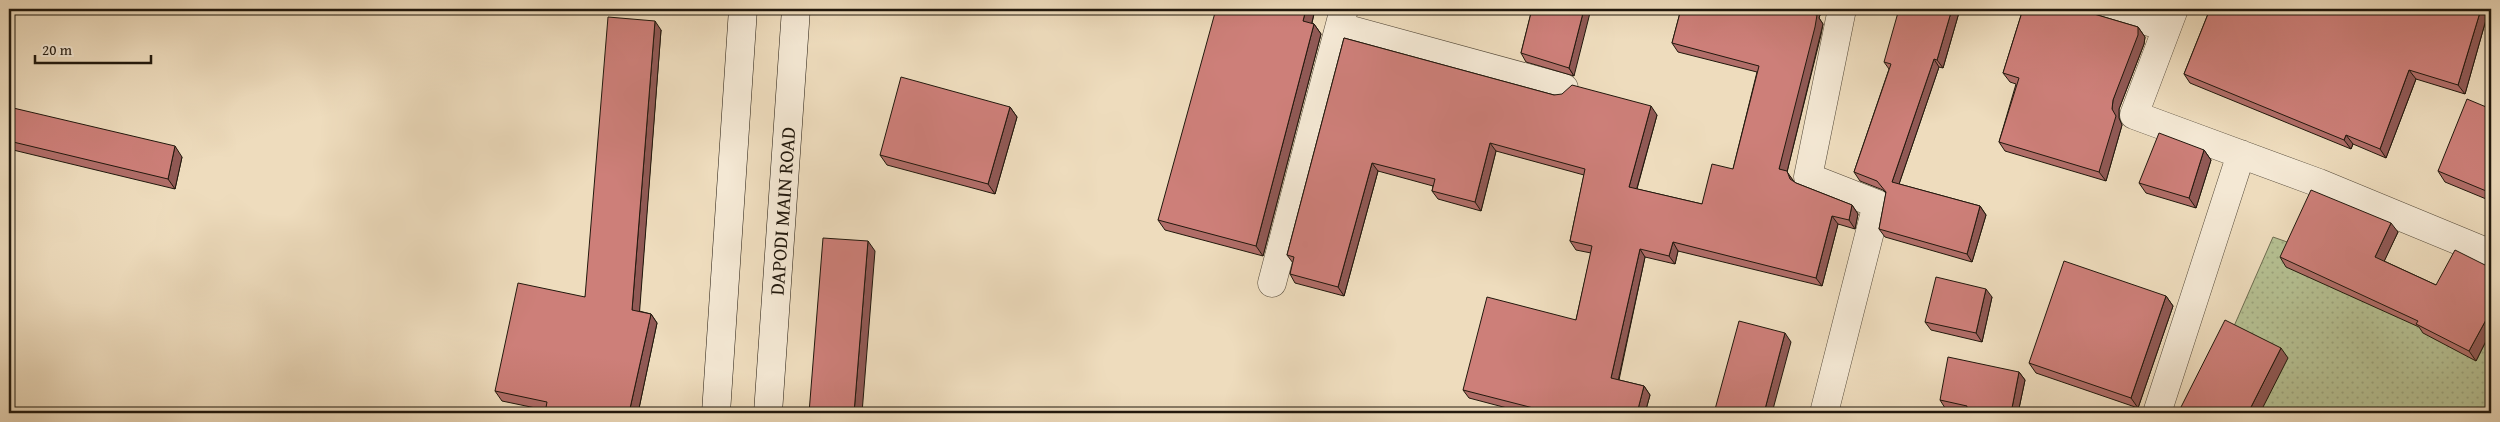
<svg xmlns="http://www.w3.org/2000/svg" width="2500" height="422" font-family="'Gentium Book Plus',serif">
	<style>
		.grass { fill: url(#grass-dots); stroke: #6c6c50 }
		.lines { fill: none; stroke-linecap: round; stroke-linejoin: round }
		.street-casing { stroke: #544939; stroke-width: 29 }
		.secondary-casing { stroke: #21180d; stroke-width: 29 }
		.street { stroke: #f4e8d4; stroke-width: 28 }
		.secondary { stroke: #f4e8d4; stroke-width: 28 }
		.wall { fill: #b06d68; stroke: #21180d }
		.shaded-wall { fill: #905955; stroke: #21180d }
		.building { fill: #cd7f79; stroke: #21180d }
		.labels { text-anchor: middle; dominant-baseline: central; stroke-width: 5; stroke-linejoin: round; paint-order: stroke }
		.street-label { font-size: 20px; fill: #21180d; stroke: #f4e8d4 }
	</style>
	<defs>
		<pattern id="grass-dots" width="8" height="8" patternUnits="userSpaceOnUse" patternTransform="scale(1.25)"><rect width="8" height="8" fill="#b6c193"/><path d="M2 2h.1M6 6h.1" fill="none" stroke="#9ca57e" stroke-width="1.8" stroke-linecap="round"/></pattern>
	</defs>
	<rect width="100%" height="100%" fill="#eedcbd"/>
	<filter id="stains"><feTurbulence type="fractalNoise" baseFrequency=".004" numOctaves="4"/><feColorMatrix values="0 0 0 0 .2 0 0 0 0 .09 0 0 0 0 .02 0 0 0 .5 -.17"/></filter>
	<radialGradient id="worn" r=".72"><stop offset=".6" stop-color="#630" stop-opacity="0"/><stop offset="1" stop-color="#630" stop-opacity=".3"/></radialGradient>
	<path class="grass" d="M2273 237 2491 314V413H2196Z"/>
	<g class="lines">
		<g class="street-casing">
			<path id="street" d="M2105 9 2167 27
				M2174 9 2134 115 2319 183 2491 254
				M1340 27 1564 88
				M1272 283 1344 9
				M1824 413 1877 204 1808 177 1842 9
				M2157 413 2241 154"/>
		</g>
		<g class="secondary-casing">
			<path id="secondary" d="M716 413 743 9
				M768 413 796 9"/>
		</g>
		<use href="#street" class="street"/>
		<use href="#secondary" class="secondary"/>
	</g>
	<path class="wall" d="M1315 9 1312 23 1314 24 1321 34 1263 256 1165 230 1158 220Z
		M1532 9 1574 76 1526 62 1521 53Z
		M1681 9H1822L1819 18 1823 24 1821 35 1787 172 1793 181 1796 183 1852 205 1858 214 1855 229 1838 224 1822 286 1678 251 1675 264 1645 257 1619 380 1644 386 1650 395 1645 413H1526L1469 398 1463 390 1576 320 1591 253 1576 250 1570 241 1584 175 1496 151 1481 211 1438 199 1432 191 1433 186 1378 171 1344 296 1295 283 1290 274 1293 263 1287 255 1344 38 1554 95 1657 115 1637 189 1702 204 1733 169 1757 72 1678 52 1672 43Z
		M1960 9 1943 68 1939 67 1899 184 1980 206 1986 215 1972 262 1885 237 1879 229 1886 193 1883 190 1860 181 1854 172 1889 69 1884 62Z
		M2023 9H2090V12L2094 14 2138 27 2145 37 2144 44 2119 109V118L2122 125 2106 181 2005 151 1999 142 2016 84 2010 82 2003 73Z
		M2210 9H2489L2465 94 2416 79 2386 158 2353 144 2351 149 2190 83 2184 74Z
		M661 30 639 311 651 314 657 323 638 413H545V410L502 401 495 391 585 297Z
		M9 107 182 157 175 189 9 149Z
		M1010 107 1017 117 995 194 887 165 880 155Z
		M2491 109V201L2445 182 2438 171Z
		M2204 150 2211 160 2196 208 2146 193 2139 183Z
		M2398 232 2384 261 2436 285 2491 268V331L2476 361 2423 333 2419 327 2286 267 2280 257Z
		M2166 296 2173 306 2138 408 2036 373 2029 363Z
		M1992 297 1982 342 1931 330 1925 322Z
		M2019 372 2025 380 2018 413H1966V412L1945 408 1940 400Z"/>
	<path class="shaded-wall" d="M1306 9H1315L1310 31 1303 21Z
		M1584 9H1591L1574 76 1569 68Z
		M1813 9H1822L1819 18 1823 24 1787 172 1793 180 1796 187 1779 169Z
		M1952 9H1960L1943 68 1937 60Z
		M2481 9H2489L2465 94 2458 85Z
		M655 21 661 30 639 319 632 310Z
		M1314 24 1321 34 1263 256 1256 246Z
		M2138 27 2145 37 2144 44 2119 109V118L2122 125 2106 181 2099 172 2112 109 2113 100Z
		M1934 59 1939 67 1897 190 1892 182Z
		M2409 70 2416 79 2386 158 2380 149Z
		M1651 106 1657 115 1635 195 1629 187Z
		M1010 107 1017 117 995 194 988 184Z
		M2346 135 2353 144 2351 149 2344 140Z
		M1490 143 1496 151 1481 211 1475 202Z
		M175 146 182 157 175 189 168 179Z
		M2204 150 2211 160 2196 208 2189 198Z
		M1372 163 1378 171 1344 296 1338 287Z
		M1852 205 1858 214 1855 229 1849 220Z
		M1980 206 1986 215 1972 262 1967 254Z
		M1832 216 1838 224 1822 286 1816 278Z
		M2391 223 2398 232 2382 266 2375 257Z
		M868 241 875 251 862 413H854Z
		M1673 242 1678 251 1675 264 1669 256Z
		M1640 249 1645 257 1617 386 1611 378Z
		M1986 289 1992 297 1982 342 1976 333Z
		M2166 296 2173 306 2138 408 2131 398Z
		M651 314 657 323 638 413H629Z
		M2487 318 2491 324V331L2476 361 2469 351Z
		M1785 333 1791 342 1772 413H1764Z
		M2281 348 2288 358 2260 413H2248Z
		M2019 372 2025 380 2018 413H2011Z
		M1644 386 1650 395 1645 413H1637Z"/>
	<path class="building" d="M1216 9H1306L1303 21 1314 24 1256 246 1158 220Z
		M1532 9H1584L1569 68 1521 53Z
		M1681 9H1813L1812 14 1817 15 1815 27 1779 169 1787 171 1790 179 1796 183 1852 205 1849 220 1832 216 1816 278 1673 242 1669 256 1640 249 1611 378 1644 386 1637 413H1544L1545 411 1463 390 1487 297 1576 320 1592 246 1570 241 1585 169 1490 143 1475 202 1432 191 1435 179 1372 163 1338 287 1290 274 1294 257 1287 255 1344 38 1554 95 1562 94 1572 85 1651 106 1629 187 1702 204 1712 164 1733 169 1759 66 1672 43Z
		M1899 9H1952L1937 60 1934 59 1892 182 1980 206 1967 254 1879 229 1886 192 1877 181 1854 172 1891 64 1884 62Z
		M2023 9H2086L2094 14 2138 27V35L2113 100 2112 109 2116 116 2099 172 1999 142 2019 78 2003 73Z
		M2210 9H2481L2458 85 2409 70 2380 149 2346 135 2344 140 2184 74Z
		M608 17 655 21 632 310 651 314 629 413H545L547 402 495 391 518 283 585 297Z
		M901 77 1010 107 988 184 880 155Z
		M2467 99 2491 109V193L2438 171Z
		M9 107 175 146 168 179 9 141Z
		M2159 133 2204 150 2189 198 2139 183Z
		M2311 190 2391 223 2375 257 2436 285 2455 250 2491 268V320L2487 318 2469 351 2416 324 2418 321 2280 257Z
		M823 238 868 241 854 413H809Z
		M2064 261 2166 296 2131 398 2029 363Z
		M1936 277 1986 289 1976 333 1925 322Z
		M2225 320 2281 348 2248 413H2178Z
		M1739 321 1785 333 1764 413H1714Z
		M1948 357 2019 372 2011 413H1966L1967 406 1940 400Z"/>
	<g class="labels">
		<g class="street-label">
			<text transform="translate(782 211) rotate(-86)">DAPODI MAIN ROAD</text>
		</g>
	</g>
	<rect width="2500" height="422" fill="none" stroke="#eedcbd" stroke-width="30"/>
	<rect x="10" y="10" width="2480" height="402" fill="none" stroke="#21180d" stroke-width="2.5"/>
	<rect x="15" y="15" width="2470" height="392" fill="none" stroke="#21180d"/>
	<path d="M35 55v8h116v-8" fill="none" stroke="#21180d" stroke-width="2.5"/>
	<text x="42" y="55" font-size="15" fill="#21180d" stroke="#f4e8d4" stroke-width="4" paint-order="stroke">20 m</text>
	<rect width="100%" height="100%" filter="url(#stains)"/>
	<rect width="100%" height="100%" fill="url(#worn)"/>
</svg>
